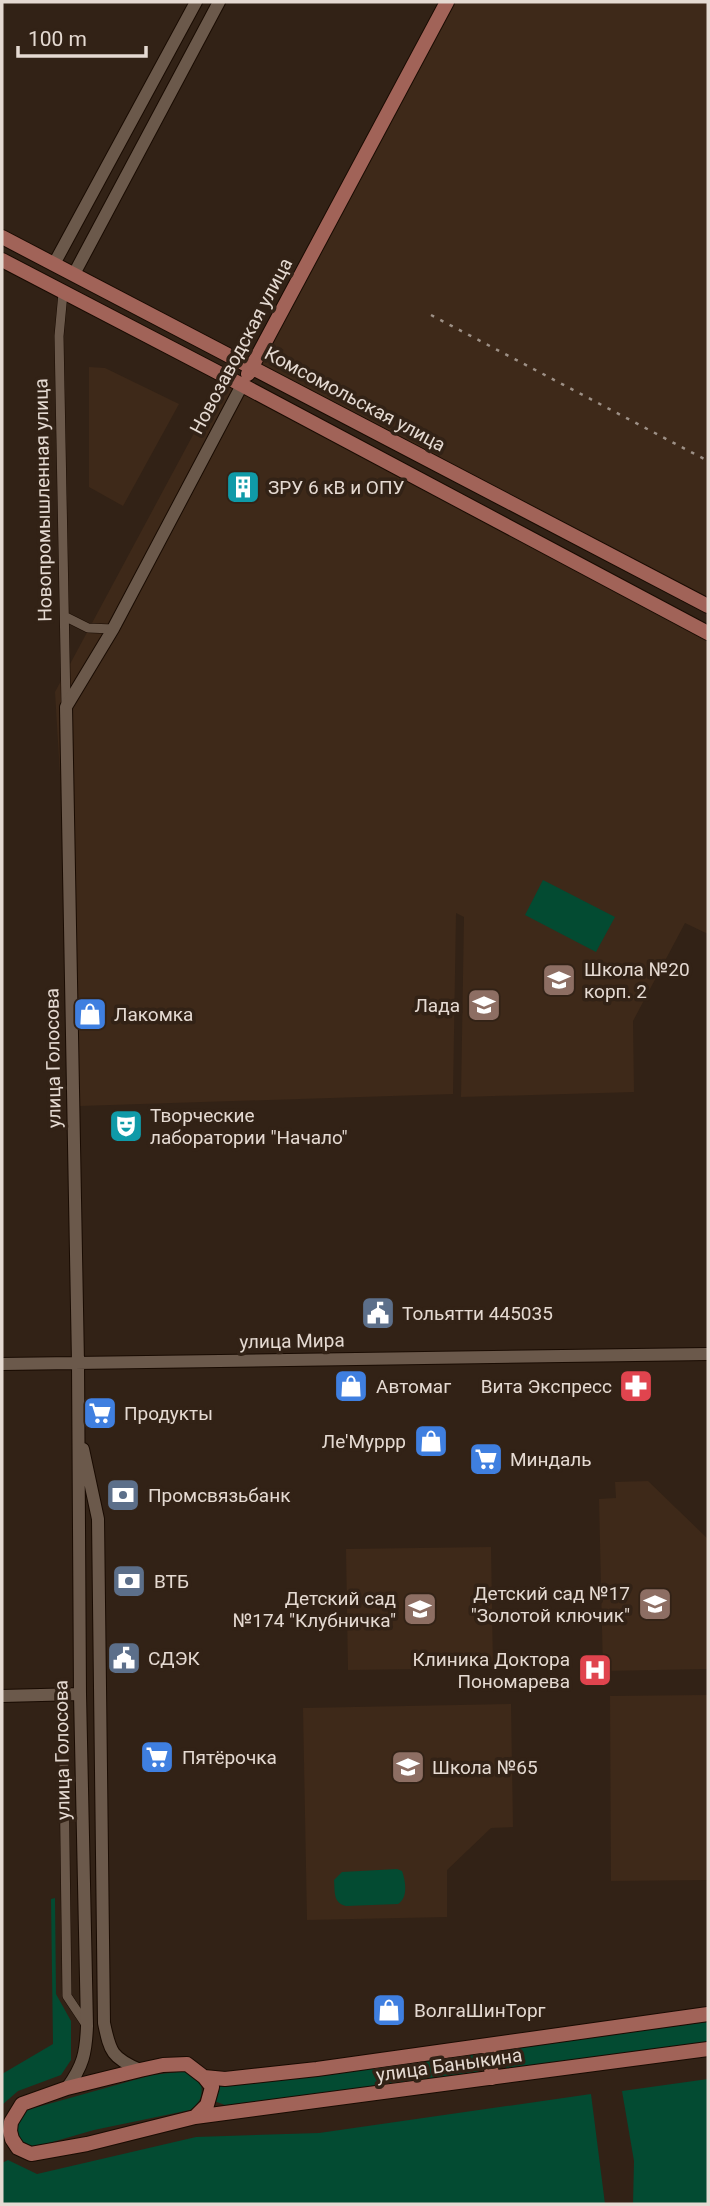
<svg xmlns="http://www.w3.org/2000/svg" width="710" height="2206" font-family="Roboto,sans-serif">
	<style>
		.built { fill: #3e2919 }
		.green { fill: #034b32 }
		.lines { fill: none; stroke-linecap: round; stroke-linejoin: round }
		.street-casing { stroke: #190b02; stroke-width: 10 }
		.secondary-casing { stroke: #190b02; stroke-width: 14 }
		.primary-casing { stroke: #190b02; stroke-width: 16 }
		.street { stroke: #6b594b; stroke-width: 9 }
		.secondary { stroke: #6b594b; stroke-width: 12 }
		.primary { stroke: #a16358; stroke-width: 14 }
		.rail { stroke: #9d9086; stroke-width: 2.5; stroke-dasharray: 3.5 7; stroke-linecap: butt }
		.labels { text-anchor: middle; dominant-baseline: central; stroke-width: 7; stroke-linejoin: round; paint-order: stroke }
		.street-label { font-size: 19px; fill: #e5dad2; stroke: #322216 }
		.poi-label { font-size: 19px; fill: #e5dad2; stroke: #322216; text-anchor: start }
	</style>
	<rect width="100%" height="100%" fill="#322216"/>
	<path class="built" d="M447 2H708V605L252 367Z
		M89 367 105 368 179 404 123 506 89 487Z
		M222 381 708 637V934L685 923 633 1021 634 1092 461 1097 464 917 456 913 453 1094 80 1106 55 692Z
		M648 1481 708 1539V1669L603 1671 599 1499 616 1498 615 1482Z
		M491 1547 493 1668 348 1670 346 1549Z
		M708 1695V1880L611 1881 610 1696Z
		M511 1704 513 1827 491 1828 447 1870V1917L307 1920 303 1708Z"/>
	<path class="green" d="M543 880 615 917 596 952 525 915Z
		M397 1869 402 1871C406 1882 408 1898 398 1904L346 1906C333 1903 335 1892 334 1880L342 1872Z
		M55 1898 56 1994 71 2021V2060L61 2075 18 2091 2 2105V2074L53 2044 51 1899Z
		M708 2022V2043L509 2069 505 2067 500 2060 502 2052 509 2048Z
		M469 2053 478 2055 482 2060 483 2065 478 2072 390 2085 387 2065Z
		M384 2065 386 2085 225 2105 214 2101 219 2086Z
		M187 2071 201 2083C203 2095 201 2102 190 2110L94 2130 35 2147C16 2144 14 2134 18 2117L27 2110 152 2075Z
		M708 2079V2204H633L634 2161 622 2091Z
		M591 2094 605 2204H2V2163L8 2160 37 2174 196 2137 319 2133Z"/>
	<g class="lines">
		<g class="street-casing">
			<path id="street" d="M63 293 59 336 66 706
				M66 617 88 628 113 629
				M63 1695 67 1996 87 2026"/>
		</g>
		<g class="secondary-casing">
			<path id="secondary" d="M54 264 196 2
				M74 274 219 2
				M2 1364 708 1354
				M83 1449 98 1519 104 2023C110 2052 112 2058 140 2070
				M2 1696 80 1694
				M67 2088C83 2066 86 2053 87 2026L80 1694 78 1363 66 707 113 629 242 385"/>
		</g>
		<g class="primary-casing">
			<path id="primary" d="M2 237 708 606
				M2 260 242 385 708 633
				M248 374 447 2
				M489 2045 492 2078
				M187 2064 204 2077 212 2087 207 2105 195 2117 87 2144 31 2154 18 2148 12 2139 10 2131 11 2122 22 2104 67 2088 140 2070 163 2065Z
				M204 2077 225 2079 317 2069 708 2014
				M195 2117 708 2049"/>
		</g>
		<use href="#street" class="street"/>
		<use href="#secondary" class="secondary"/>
		<use href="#primary" class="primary"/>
		<path class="rail" d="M431 315 708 461"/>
	</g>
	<defs>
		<g id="building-square" transform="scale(1.75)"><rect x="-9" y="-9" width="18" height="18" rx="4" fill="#0f9aa8" stroke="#322216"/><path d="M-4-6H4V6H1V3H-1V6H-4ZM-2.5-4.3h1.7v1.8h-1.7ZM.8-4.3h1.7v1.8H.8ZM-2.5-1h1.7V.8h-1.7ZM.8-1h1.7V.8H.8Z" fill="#fff"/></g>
		<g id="school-square" transform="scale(1.75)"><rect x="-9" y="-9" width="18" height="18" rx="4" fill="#8d6e63" stroke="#322216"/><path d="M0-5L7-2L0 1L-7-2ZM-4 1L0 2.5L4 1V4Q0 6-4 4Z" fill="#fff"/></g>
		<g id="shop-square" transform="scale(1.75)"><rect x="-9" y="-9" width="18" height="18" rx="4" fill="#3f7fe0" stroke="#322216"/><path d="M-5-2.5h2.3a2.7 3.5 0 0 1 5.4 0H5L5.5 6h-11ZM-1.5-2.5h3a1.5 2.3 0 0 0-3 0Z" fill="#fff"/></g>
		<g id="theatre-square" transform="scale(1.75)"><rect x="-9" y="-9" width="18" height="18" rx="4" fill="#0f9aa8" stroke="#322216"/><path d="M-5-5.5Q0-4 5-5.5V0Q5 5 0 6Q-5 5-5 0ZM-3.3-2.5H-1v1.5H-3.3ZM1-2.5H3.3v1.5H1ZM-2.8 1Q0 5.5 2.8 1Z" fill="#fff"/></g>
		<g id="civic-square" transform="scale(1.75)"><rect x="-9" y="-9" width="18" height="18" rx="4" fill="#5c6f8a" stroke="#322216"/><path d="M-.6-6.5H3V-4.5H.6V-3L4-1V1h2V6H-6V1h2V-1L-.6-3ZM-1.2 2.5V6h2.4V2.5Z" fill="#fff"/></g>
		<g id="pharmacy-square" transform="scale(1.75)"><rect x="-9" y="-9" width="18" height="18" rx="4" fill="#e0444e" stroke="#322216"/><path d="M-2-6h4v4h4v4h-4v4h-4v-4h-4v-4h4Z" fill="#fff"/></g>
		<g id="supermarket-square" transform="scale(1.75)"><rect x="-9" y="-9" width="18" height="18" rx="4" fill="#3f7fe0" stroke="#322216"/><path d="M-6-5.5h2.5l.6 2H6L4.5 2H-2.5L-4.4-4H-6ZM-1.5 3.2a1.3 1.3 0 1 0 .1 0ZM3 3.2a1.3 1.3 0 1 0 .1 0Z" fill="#fff"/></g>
		<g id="bank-square" transform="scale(1.75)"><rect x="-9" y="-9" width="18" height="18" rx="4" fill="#5c6f8a" stroke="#322216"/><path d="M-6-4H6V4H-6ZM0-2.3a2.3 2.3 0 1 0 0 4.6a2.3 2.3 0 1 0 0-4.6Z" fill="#fff"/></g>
		<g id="hospital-square" transform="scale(1.75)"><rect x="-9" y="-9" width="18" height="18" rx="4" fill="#e0444e" stroke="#322216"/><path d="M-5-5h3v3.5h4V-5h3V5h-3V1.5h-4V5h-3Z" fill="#fff"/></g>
	</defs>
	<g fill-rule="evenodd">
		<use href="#building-square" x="243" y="487"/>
		<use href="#school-square" x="559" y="980"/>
		<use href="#school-square" x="484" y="1005"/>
		<use href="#shop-square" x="90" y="1014"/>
		<use href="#theatre-square" x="126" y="1126"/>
		<use href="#civic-square" x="378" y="1313"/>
		<use href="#shop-square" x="351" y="1386"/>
		<use href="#pharmacy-square" x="636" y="1386"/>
		<use href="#supermarket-square" x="100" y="1413"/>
		<use href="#shop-square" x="431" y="1441"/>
		<use href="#supermarket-square" x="486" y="1459"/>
		<use href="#bank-square" x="123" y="1495"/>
		<use href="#bank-square" x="129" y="1581"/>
		<use href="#school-square" x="655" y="1604"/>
		<use href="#school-square" x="420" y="1609"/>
		<use href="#civic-square" x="124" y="1658"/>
		<use href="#hospital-square" x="595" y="1670"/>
		<use href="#supermarket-square" x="157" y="1757"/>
		<use href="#school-square" x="408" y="1767"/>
		<use href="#shop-square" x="389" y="2010"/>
	</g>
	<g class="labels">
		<g class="street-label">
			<text transform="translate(241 346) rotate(-62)">Новозаводская улица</text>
			<text transform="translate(355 399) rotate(28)">Комсомольская улица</text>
			<text transform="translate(43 500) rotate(-91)">Новопромышленная улица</text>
			<text transform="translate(53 1058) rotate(-91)">улица Голосова</text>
			<text transform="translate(292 1341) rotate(-1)">улица Мира</text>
			<text transform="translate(62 1750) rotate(-91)">улица Голосова</text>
			<text transform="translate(449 2065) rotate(-8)">улица Баныкина</text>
		</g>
		<g class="poi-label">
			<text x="268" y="487">ЗРУ 6 кВ и ОПУ</text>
			<text x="584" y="969">Школа №20<tspan x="584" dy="22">корп. 2</tspan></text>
			<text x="460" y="1005" text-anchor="end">Лада</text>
			<text x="114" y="1014">Лакомка</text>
			<text x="150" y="1115">Творческие<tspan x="150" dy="22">лаборатории "Начало"</tspan></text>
			<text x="402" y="1313">Тольятти 445035</text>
			<text x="376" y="1386">Автомаг</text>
			<text x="612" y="1386" text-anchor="end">Вита Экспресс</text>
			<text x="124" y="1413">Продукты</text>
			<text x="406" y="1441" text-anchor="end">Ле'Муррр</text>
			<text x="510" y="1459">Миндаль</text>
			<text x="148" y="1495">Промсвязьбанк</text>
			<text x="154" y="1581">ВТБ</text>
			<text x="630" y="1593" text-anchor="end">Детский сад №17<tspan x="630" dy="22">"Золотой ключик"</tspan></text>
			<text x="396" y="1598" text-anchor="end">Детский сад<tspan x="396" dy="22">№174 "Клубничка"</tspan></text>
			<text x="148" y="1658">СДЭК</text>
			<text x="570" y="1659" text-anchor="end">Клиника Доктора<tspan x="570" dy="22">Пономарева</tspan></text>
			<text x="182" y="1757">Пятёрочка</text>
			<text x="432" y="1767">Школа №65</text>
			<text x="414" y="2010">ВолгаШинТорг</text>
		</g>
	</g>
	<rect width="710" height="2206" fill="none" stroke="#e5dad2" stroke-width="7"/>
	<path d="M18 46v10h128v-10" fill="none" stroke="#e5dad2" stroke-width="3.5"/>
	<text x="28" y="46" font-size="21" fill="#e5dad2" stroke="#322216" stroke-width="5" paint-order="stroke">100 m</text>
</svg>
